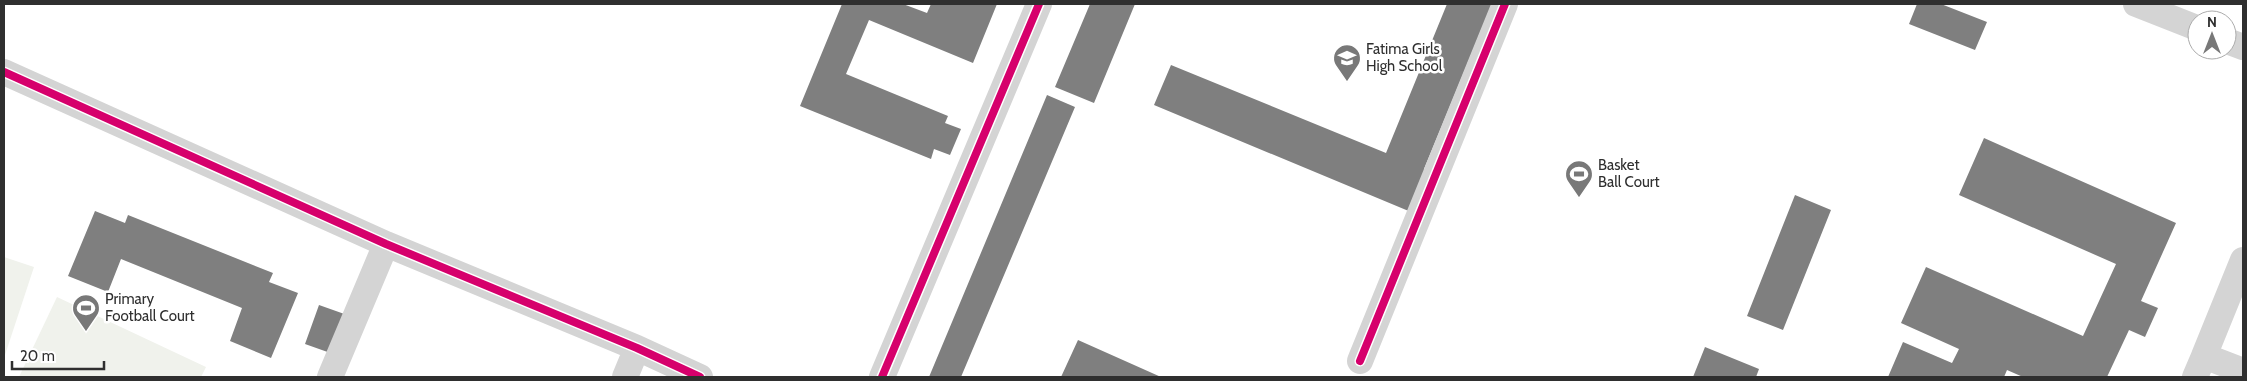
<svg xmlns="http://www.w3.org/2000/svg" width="2247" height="381" font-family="Cabin,sans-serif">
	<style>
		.green { fill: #f0f2ec }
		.building { fill: #7f7f7f }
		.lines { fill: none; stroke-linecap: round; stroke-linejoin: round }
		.minor { stroke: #d4d4d4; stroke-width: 26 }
		.cycleway-casing { stroke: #fff; stroke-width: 11 }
		.cycleway { stroke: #d6006c; stroke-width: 8 }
		.labels { text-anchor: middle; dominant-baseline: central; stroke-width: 5; stroke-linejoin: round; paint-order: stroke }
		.poi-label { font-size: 15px; fill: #2f2f2f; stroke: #fff; text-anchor: start }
	</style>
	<rect width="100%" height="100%" fill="#fff"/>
	<path class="green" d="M4 257 34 267 4 358Z
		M57 297 206 367 201 377H19Z"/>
	<path class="building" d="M842 4H903L927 13 931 4H997L973 63 869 20 846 74 948 116 945 123 961 129 950 155 934 149 931 159 800 106Z
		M1090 4H1135L1094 103 1055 87Z
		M1447 4H1492L1424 169 1428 171 1411 212 1154 105 1171 65 1386 153Z
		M1917 4H1941L1987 22 1975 50 1909 24Z
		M1047 95 1075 107 961 377H929Z
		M1984 138 2176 223 2141 301 2158 308 2145 337 2129 330 2107 377H2023L2007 370 2004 377H1888L1903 342 1952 363 1959 349 1901 323 1926 267 2083 336 2116 264 1959 195Z
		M1795 195 1831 210 1783 330 1747 316Z
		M95 211 125 223 128 215 273 273 269 282 298 293 271 358 230 341 242 308 121 259 108 292 68 276Z
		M319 305 350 316 336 355 305 344Z
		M1078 340 1161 377H1061Z
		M1705 347 1759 369 1756 377H1693Z"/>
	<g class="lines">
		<path class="minor" d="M2136 4 2197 28
			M2227 41 2243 47
			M4 72 386 244 637 348 700 377
			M2243 260 2204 356 2243 371
			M1360 361 1505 4
			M330 377 386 244
			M625 377 637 348
			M882 377 1039 4
			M2195 377 2204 356"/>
		<g class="cycleway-casing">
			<path id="cycleway" d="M4 72 386 244 637 348 700 377
				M1360 361 1505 4
				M882 377 1039 4"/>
		</g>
		<use href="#cycleway" class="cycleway"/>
	</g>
	<defs>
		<g id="school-pin" transform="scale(1.4375)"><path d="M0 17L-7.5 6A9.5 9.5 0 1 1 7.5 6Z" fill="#787878" stroke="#fff"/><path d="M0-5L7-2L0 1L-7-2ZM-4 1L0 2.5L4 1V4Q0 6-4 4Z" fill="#fff"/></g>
		<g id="stadium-pin" transform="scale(1.4375)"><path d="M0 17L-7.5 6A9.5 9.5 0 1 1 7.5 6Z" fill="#787878" stroke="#fff"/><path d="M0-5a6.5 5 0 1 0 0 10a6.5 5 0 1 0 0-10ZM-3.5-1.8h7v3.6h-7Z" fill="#fff"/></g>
	</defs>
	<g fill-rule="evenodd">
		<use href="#school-pin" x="1347" y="58"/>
		<use href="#stadium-pin" x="1579" y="174"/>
		<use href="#stadium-pin" x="86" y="308"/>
	</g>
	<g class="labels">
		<g class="poi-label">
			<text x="1366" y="49">Fatima Girls<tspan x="1366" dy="17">High School</tspan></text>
			<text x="1598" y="165">Basket<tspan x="1598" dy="17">Ball Court</tspan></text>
			<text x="105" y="299">Primary<tspan x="105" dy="17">Football Court</tspan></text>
		</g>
	</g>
	<rect width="2247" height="381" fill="none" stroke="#2f2f2f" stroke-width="10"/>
	<g transform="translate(2212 35)"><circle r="24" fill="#ffffff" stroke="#acacac"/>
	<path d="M0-4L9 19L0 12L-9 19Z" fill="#787878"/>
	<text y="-8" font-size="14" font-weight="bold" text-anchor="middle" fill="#2f2f2f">N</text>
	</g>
	<path d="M12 361v8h92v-8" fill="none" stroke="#2f2f2f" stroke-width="2.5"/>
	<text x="20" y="361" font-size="15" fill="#2f2f2f" stroke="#ffffff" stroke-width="4" paint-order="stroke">20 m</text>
</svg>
